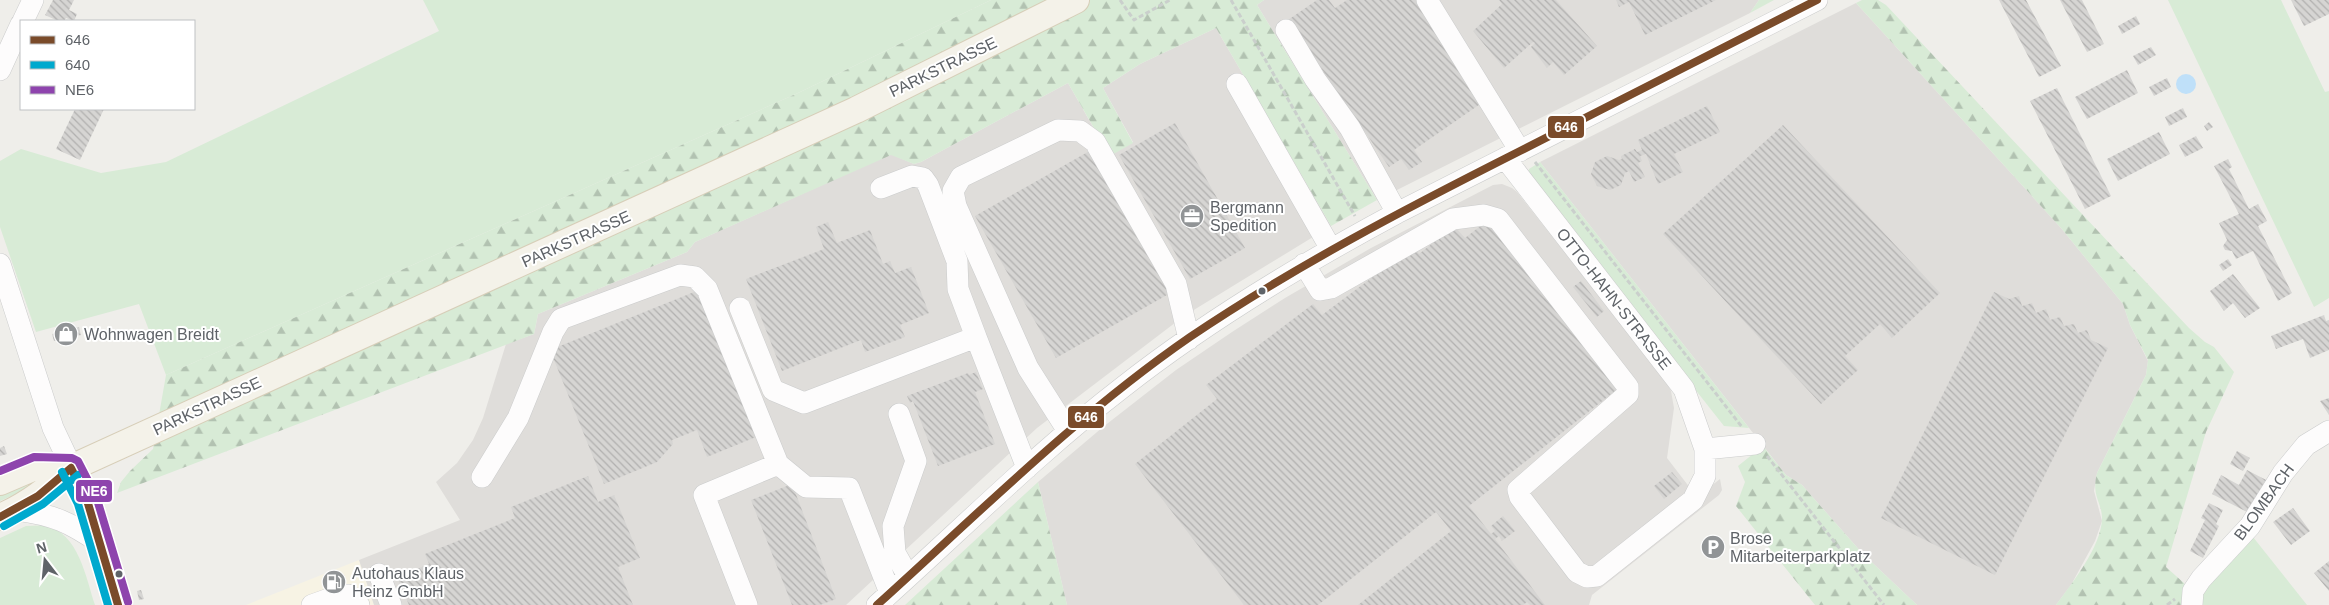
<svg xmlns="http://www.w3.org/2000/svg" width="2329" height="605" font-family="Arial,sans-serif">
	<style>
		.commercial { fill: #f7f3e4 }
		.industrial { fill: #dfddda }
		.green { fill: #d8ebd6 }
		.forest { fill: url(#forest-firs) }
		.water { fill: #bfe0f9 }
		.building { fill: url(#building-back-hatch) }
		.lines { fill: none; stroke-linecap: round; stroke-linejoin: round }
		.minor-casing { stroke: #cbcccc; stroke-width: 22 }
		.major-casing { stroke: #d7ceb8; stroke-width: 28 }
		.path { stroke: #cacfcc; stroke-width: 3; stroke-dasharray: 5 2.5; stroke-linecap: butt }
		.minor { stroke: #fdfcfc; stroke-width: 21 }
		.major { stroke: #f4f2e9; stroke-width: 26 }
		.bus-1-casing { stroke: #fff; stroke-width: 11 }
		.bus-2-casing { stroke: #fff; stroke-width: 11 }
		.bus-3-casing { stroke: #fff; stroke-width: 11 }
		.bus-1 { stroke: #7a4b2a; stroke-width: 8 }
		.bus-2 { stroke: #00a9ce; stroke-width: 8 }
		.bus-3 { stroke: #8e44ad; stroke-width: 8 }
		.bus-dot { fill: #5f6368; stroke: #fff; stroke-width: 2 }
		.labels { text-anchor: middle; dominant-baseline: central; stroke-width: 4; stroke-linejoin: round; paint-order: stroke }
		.street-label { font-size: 16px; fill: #5f6368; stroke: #fff }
		.poi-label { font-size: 16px; fill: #5f6368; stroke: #fff; text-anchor: start }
		.line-badge { stroke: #fff; stroke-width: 2 }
		.badge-label { font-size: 14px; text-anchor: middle; font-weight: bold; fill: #fff }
	</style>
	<defs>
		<pattern id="forest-firs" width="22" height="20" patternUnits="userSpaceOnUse" patternTransform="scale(1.25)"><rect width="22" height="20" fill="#d8ebd6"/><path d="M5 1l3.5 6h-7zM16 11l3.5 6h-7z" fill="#b2c2b1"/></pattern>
		<pattern id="building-back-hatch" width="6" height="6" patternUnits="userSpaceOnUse" patternTransform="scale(1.25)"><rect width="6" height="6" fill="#d6d5d3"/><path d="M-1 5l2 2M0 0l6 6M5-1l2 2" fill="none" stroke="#b1b0af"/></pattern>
	</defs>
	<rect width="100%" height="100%" fill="#efeeea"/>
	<path class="commercial" d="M359 560 374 605H246Z"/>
	<path class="industrial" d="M1264 0H1759L1750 13 1377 200 1257 5Z
		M1856 3 2061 228 2123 304 2130 325 2148 361 2146 375 2097 473 2094 491 2102 521 2095 541 2071 585 2056 605H1917L1862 553 1802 485 1786 475 1540 162Z
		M1216 28 1331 226 1184 316 1037 428 846 605H374L359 560 460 520 436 482 457 463 473 440 483 418 506 344 534 334 538 314 687 252 695 242 891 154 914 164 921 162 1068 83 1109 155 1133 142 1103 88 1140 64Z
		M1502 184 1512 188 1517 192 1666 381 1671 391 1674 408 1667 458 1697 497 1720 479 1722 490 1719 495 1592 595 1589 605H1067L1038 482 1103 427 1176 370 1232 332 1285 298 1371 248 1493 185Z"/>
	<path class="green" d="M423 0H991L798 93 166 375 139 304 36 332 0 227V161L21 149 101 173 166 162 439 31Z
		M1759 0H1774L1750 13Z
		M2168 0H2281L2325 92 2329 91V298L2314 307Z
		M1540 162 1749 428 1724 426 1529 179V169Z
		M36 480V485L0 501V494Z
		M26 526C32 526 39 525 45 526 79 532 86 579 95 605H0V538Z
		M2249 532 2307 605H2197L2196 591Z"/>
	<path class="forest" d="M991 0H1264L1257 5 1377 200 1331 226 1216 28 1140 64 1103 88 1133 143 1110 156 1068 83 921 162 914 164 891 155 695 242 687 252 538 314 534 334 117 493 121 482 130 471 153 449 166 375 798 93Z
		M1862 0H1878L1886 5 2189 328 2205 342 2214 347 2234 372 2206 432 2166 567 2185 584 2187 605H2056C2072 583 2101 547 2102 519 2102 501 2091 497 2097 473L2146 375 2148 360 2130 325 2123 304 2061 228 1856 3Z
		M1763 446 1786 475 1802 485 1862 553 1917 605H1815L1736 506 1745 482 1738 466Z
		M1038 482 1067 605H905Z"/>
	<path class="water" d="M2176 84a10 10 0 1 1 20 0a10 10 0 1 1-20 0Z"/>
	<path class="building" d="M53 0H74L69 10 77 14 74 21 66 18 64 21H58L45 15Z
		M1317 0H1329L1335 8 1347 0H1419L1486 100 1414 150 1422 162 1409 170 1401 159 1389 167 1288 20Z
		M1499 0H1556L1597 46 1564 75 1553 62 1547 68 1531 47 1535 43 1533 42 1504 68 1473 31 1502 4Z
		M1616 0H1716L1645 35 1629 2 1619 7Z
		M1999 0H2026L2061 66 2039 77Z
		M2060 0H2082L2104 44 2087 52Z
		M2291 0H2329V14L2304 26Z
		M2136 16 2140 24 2122 34 2118 26Z
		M2151 47 2156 55 2138 65 2133 56Z
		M2127 70 2138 93 2087 119 2075 97Z
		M2167 78 2171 87 2154 96 2149 87Z
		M2057 88 2111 196 2085 209 2030 101Z
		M1707 106 1720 132 1674 154 1683 172 1658 184 1646 154 1640 156 1642 161 1638 163 1645 177 1634 182 1629 171 1625 173 1621 185 1610 190 1597 186 1591 174 1595 162 1607 156 1619 160 1622 159 1621 156 1635 149 1637 152 1642 150 1638 140Z
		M2183 108 2187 117 2169 126 2165 117Z
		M75 109H104L80 160 56 149Z
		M2209 122 2213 127 2207 131 2204 126Z
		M1175 123 1245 248 1190 279 1119 155Z
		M1783 125 1940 293 1892 338 1880 324 1845 356 1858 370 1821 404 1663 234Z
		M2159 132 2170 154 2118 181 2107 159Z
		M2196 136 2203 148 2185 157 2179 145Z
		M1093 149 1174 291 1056 358 975 216Z
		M2228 159 2232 167 2229 169 2249 209 2258 204 2267 221 2258 226 2292 293 2278 301 2253 251 2236 259 2232 251 2225 250 2223 246 2227 240 2219 223 2239 214 2214 166Z
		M1488 220 1620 387 1469 506 1491 534 1495 531 1491 526 1503 516 1515 531 1502 541 1499 536 1495 539 1545 605H1530L1527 602 1523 605H1358L1451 531 1436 512 1318 605H1244L1135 464 1217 399 1206 385 1313 304 1322 315 1414 246 1419 254 1454 226 1465 238Z
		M828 222 837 243 870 230 883 264 890 261 895 273 911 267 929 313 900 325 905 337 865 352 861 340 782 371 746 279 824 249 816 227Z
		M2228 259 2232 265 2223 271 2219 265Z
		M2233 274 2260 308 2245 318 2233 303 2224 311 2210 291Z
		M1581 281 1604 311 1597 317 1573 287Z
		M699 290 756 437 707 457 697 430 672 440 673 444 657 462 604 484 550 350Z
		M1994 292 2009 299 2019 296 2022 306 2032 303 2036 313 2046 309 2050 320 2060 317 2064 326 2074 324 2078 333 2087 330 2091 340 2108 348 1995 575 1881 518Z
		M2324 315 2326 321 2329 320V350L2310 358 2303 339 2276 349 2271 336Z
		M79 327 81 335 54 341 52 334Z
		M976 372 983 389 975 392 995 444 938 466 913 401 910 403 907 396 968 373 969 375Z
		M2329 398V415L2320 401Z
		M4 446 7 454 0 456V448Z
		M2237 451 2250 458 2243 471 2230 464Z
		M2247 470 2268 481 2251 514 2212 494 2221 475 2239 485Z
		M1672 472 1682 484 1664 499 1654 486Z
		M588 476 598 502 614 495 640 558 618 567 633 605H409L397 577 429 564 425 554 515 518 511 507Z
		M792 484 836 599 820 605H792L751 500Z
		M2209 503 2223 510 2216 524 2219 526 2203 558 2190 551 2205 520 2201 518Z
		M2293 508 2310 531 2291 545 2273 522Z
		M2329 561V591L2314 573Z
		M141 590 144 599 139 600 137 591Z"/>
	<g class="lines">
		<g class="minor-casing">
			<path id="minor" d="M1427 0 1520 151
				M23 21 33 0
				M1286 30 1315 79 1350 128 1397 213
				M0 70 21 24
				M1237 84 1331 249
				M881 188 912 176 923 178 928 185 957 261 958 289 976 337
				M0 264 53 428 87 500 118 605
				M1304 264 1320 290 1331 288 1453 219 1484 215 1498 219 1628 387V394L1518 490 1520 497 1577 572 1587 577 1597 576 1693 500 1705 476V449L1684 389 1505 158
				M740 308 773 390 804 403 976 337 1027 468
				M899 414 916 461 893 526 895 553 908 576
				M1068 431 1028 368 956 206 953 191 961 177 1058 130 1080 131 1095 142 1176 284 1189 339
				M1705 449 1755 444
				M482 477 518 418 553 332 561 319 680 275 695 277 707 289 778 464
				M17 510C54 515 69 522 100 543
				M379 574 391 605
				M312 605 340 595H349L359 605
				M747 605 704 495 778 464 806 487 849 488 890 593
				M877 605C959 532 1036 454 1123 387 1208 320 1302 264 1397 213L1817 0
				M2192 605 2193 591 2201 579 2250 526 2283 473 2306 445 2329 431"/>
		</g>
		<g class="major-casing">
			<path id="major" d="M0 482 35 467 71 468
				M0 517C27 506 50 488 71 468L856 110 1076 0"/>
		</g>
		<path class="path" d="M1120 0 1134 20 1170 0
			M1231 0 1355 216
			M1535 162 1742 427
			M1767 456 1884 605
			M2167 605 2175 599"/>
		<use href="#minor" class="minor"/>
		<use href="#major" class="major"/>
		<g class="bus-1-casing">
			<path id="bus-1" d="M71 468 87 500 118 605
				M0 517 38 496 71 468
				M877 605C979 513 1077 415 1190 337 1295 266 1407 208 1520 151 1619 101 1718 50 1817 0"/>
		</g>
		<g class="bus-2-casing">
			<path id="bus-2" d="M62 472 78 504 108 605
				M4 526 43 504 78 475"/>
		</g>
		<g class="bus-3-casing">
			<path id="bus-3" d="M0 471 34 457 72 458 78 461 96 496 128 602"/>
		</g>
		<use href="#bus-1" class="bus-1"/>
		<use href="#bus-2" class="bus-2"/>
		<use href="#bus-3" class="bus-3"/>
	</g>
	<defs>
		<g id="office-disc" transform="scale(1.25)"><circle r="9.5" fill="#919496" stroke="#fff"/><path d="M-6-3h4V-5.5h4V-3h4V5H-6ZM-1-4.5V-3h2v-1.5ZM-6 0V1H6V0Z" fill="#fff"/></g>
		<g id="shop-disc" transform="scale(1.25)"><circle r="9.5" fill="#919496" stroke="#fff"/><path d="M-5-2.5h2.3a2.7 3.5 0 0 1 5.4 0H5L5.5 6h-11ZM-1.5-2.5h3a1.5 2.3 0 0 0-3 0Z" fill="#fff"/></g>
		<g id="parking-disc" transform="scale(1.25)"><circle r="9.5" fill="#919496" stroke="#fff"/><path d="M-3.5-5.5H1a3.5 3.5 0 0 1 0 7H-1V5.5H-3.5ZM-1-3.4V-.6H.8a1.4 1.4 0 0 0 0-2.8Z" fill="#fff"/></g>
		<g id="fuel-disc" transform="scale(1.25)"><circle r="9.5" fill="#919496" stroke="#fff"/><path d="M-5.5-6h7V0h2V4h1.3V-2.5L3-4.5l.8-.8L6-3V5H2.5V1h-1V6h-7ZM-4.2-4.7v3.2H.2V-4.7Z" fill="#fff"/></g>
	</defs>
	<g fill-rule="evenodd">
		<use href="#office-disc" x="1192" y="216"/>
		<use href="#shop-disc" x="66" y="334"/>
		<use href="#parking-disc" x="1713" y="547"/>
		<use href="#fuel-disc" x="334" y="582"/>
	</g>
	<g class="bus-dot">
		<circle cx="1262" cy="291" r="4.5"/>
		<circle cx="119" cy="574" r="4.5"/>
	</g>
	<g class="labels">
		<g class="street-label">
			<text transform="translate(943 67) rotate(-26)">PARKSTRASSE</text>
			<text transform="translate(576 239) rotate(-24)">PARKSTRASSE</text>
			<text transform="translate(1614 299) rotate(52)">OTTO-HAHN-STRASSE</text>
			<text transform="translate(207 406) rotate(-25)">PARKSTRASSE</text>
			<text transform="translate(2264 502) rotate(-54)">BLOMBACH</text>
		</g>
		<g class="poi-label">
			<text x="1210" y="207">Bergmann<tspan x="1210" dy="18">Spedition</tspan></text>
			<text x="84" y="334">Wohnwagen Breidt</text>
			<text x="1730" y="538">Brose<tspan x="1730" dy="18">Mitarbeiterparkplatz</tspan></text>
			<text x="352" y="573">Autohaus Klaus<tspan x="352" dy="18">Heinz GmbH</tspan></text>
		</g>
	</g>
	<g class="line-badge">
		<rect x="1547" y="115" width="38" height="24" rx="5" fill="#7a4b2a"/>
		<rect x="1067" y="405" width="38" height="24" rx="5" fill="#7a4b2a"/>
		<rect x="75" y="479" width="38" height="24" rx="5" fill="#8e44ad"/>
	</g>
	<g class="badge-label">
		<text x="1566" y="132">646</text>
		<text x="1086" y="422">646</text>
		<text x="94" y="496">NE6</text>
	</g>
	<rect x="20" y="20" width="175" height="90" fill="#ffffff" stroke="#bfc1c3"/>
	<rect x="30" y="36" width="25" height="8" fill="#7a4b2a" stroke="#bfc1c3"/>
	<text x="65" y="45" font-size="15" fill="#5f6368">646</text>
	<rect x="30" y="61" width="25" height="8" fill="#00a9ce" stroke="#bfc1c3"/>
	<text x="65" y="70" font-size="15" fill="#5f6368">640</text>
	<rect x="30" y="86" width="25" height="8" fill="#8e44ad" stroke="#bfc1c3"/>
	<text x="65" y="95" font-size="15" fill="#5f6368">NE6</text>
	<g transform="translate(45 560) rotate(344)" stroke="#ffffff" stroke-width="4" paint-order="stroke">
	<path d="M0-4L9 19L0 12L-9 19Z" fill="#5f6368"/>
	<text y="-8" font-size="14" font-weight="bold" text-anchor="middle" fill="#5f6368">N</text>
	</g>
</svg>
